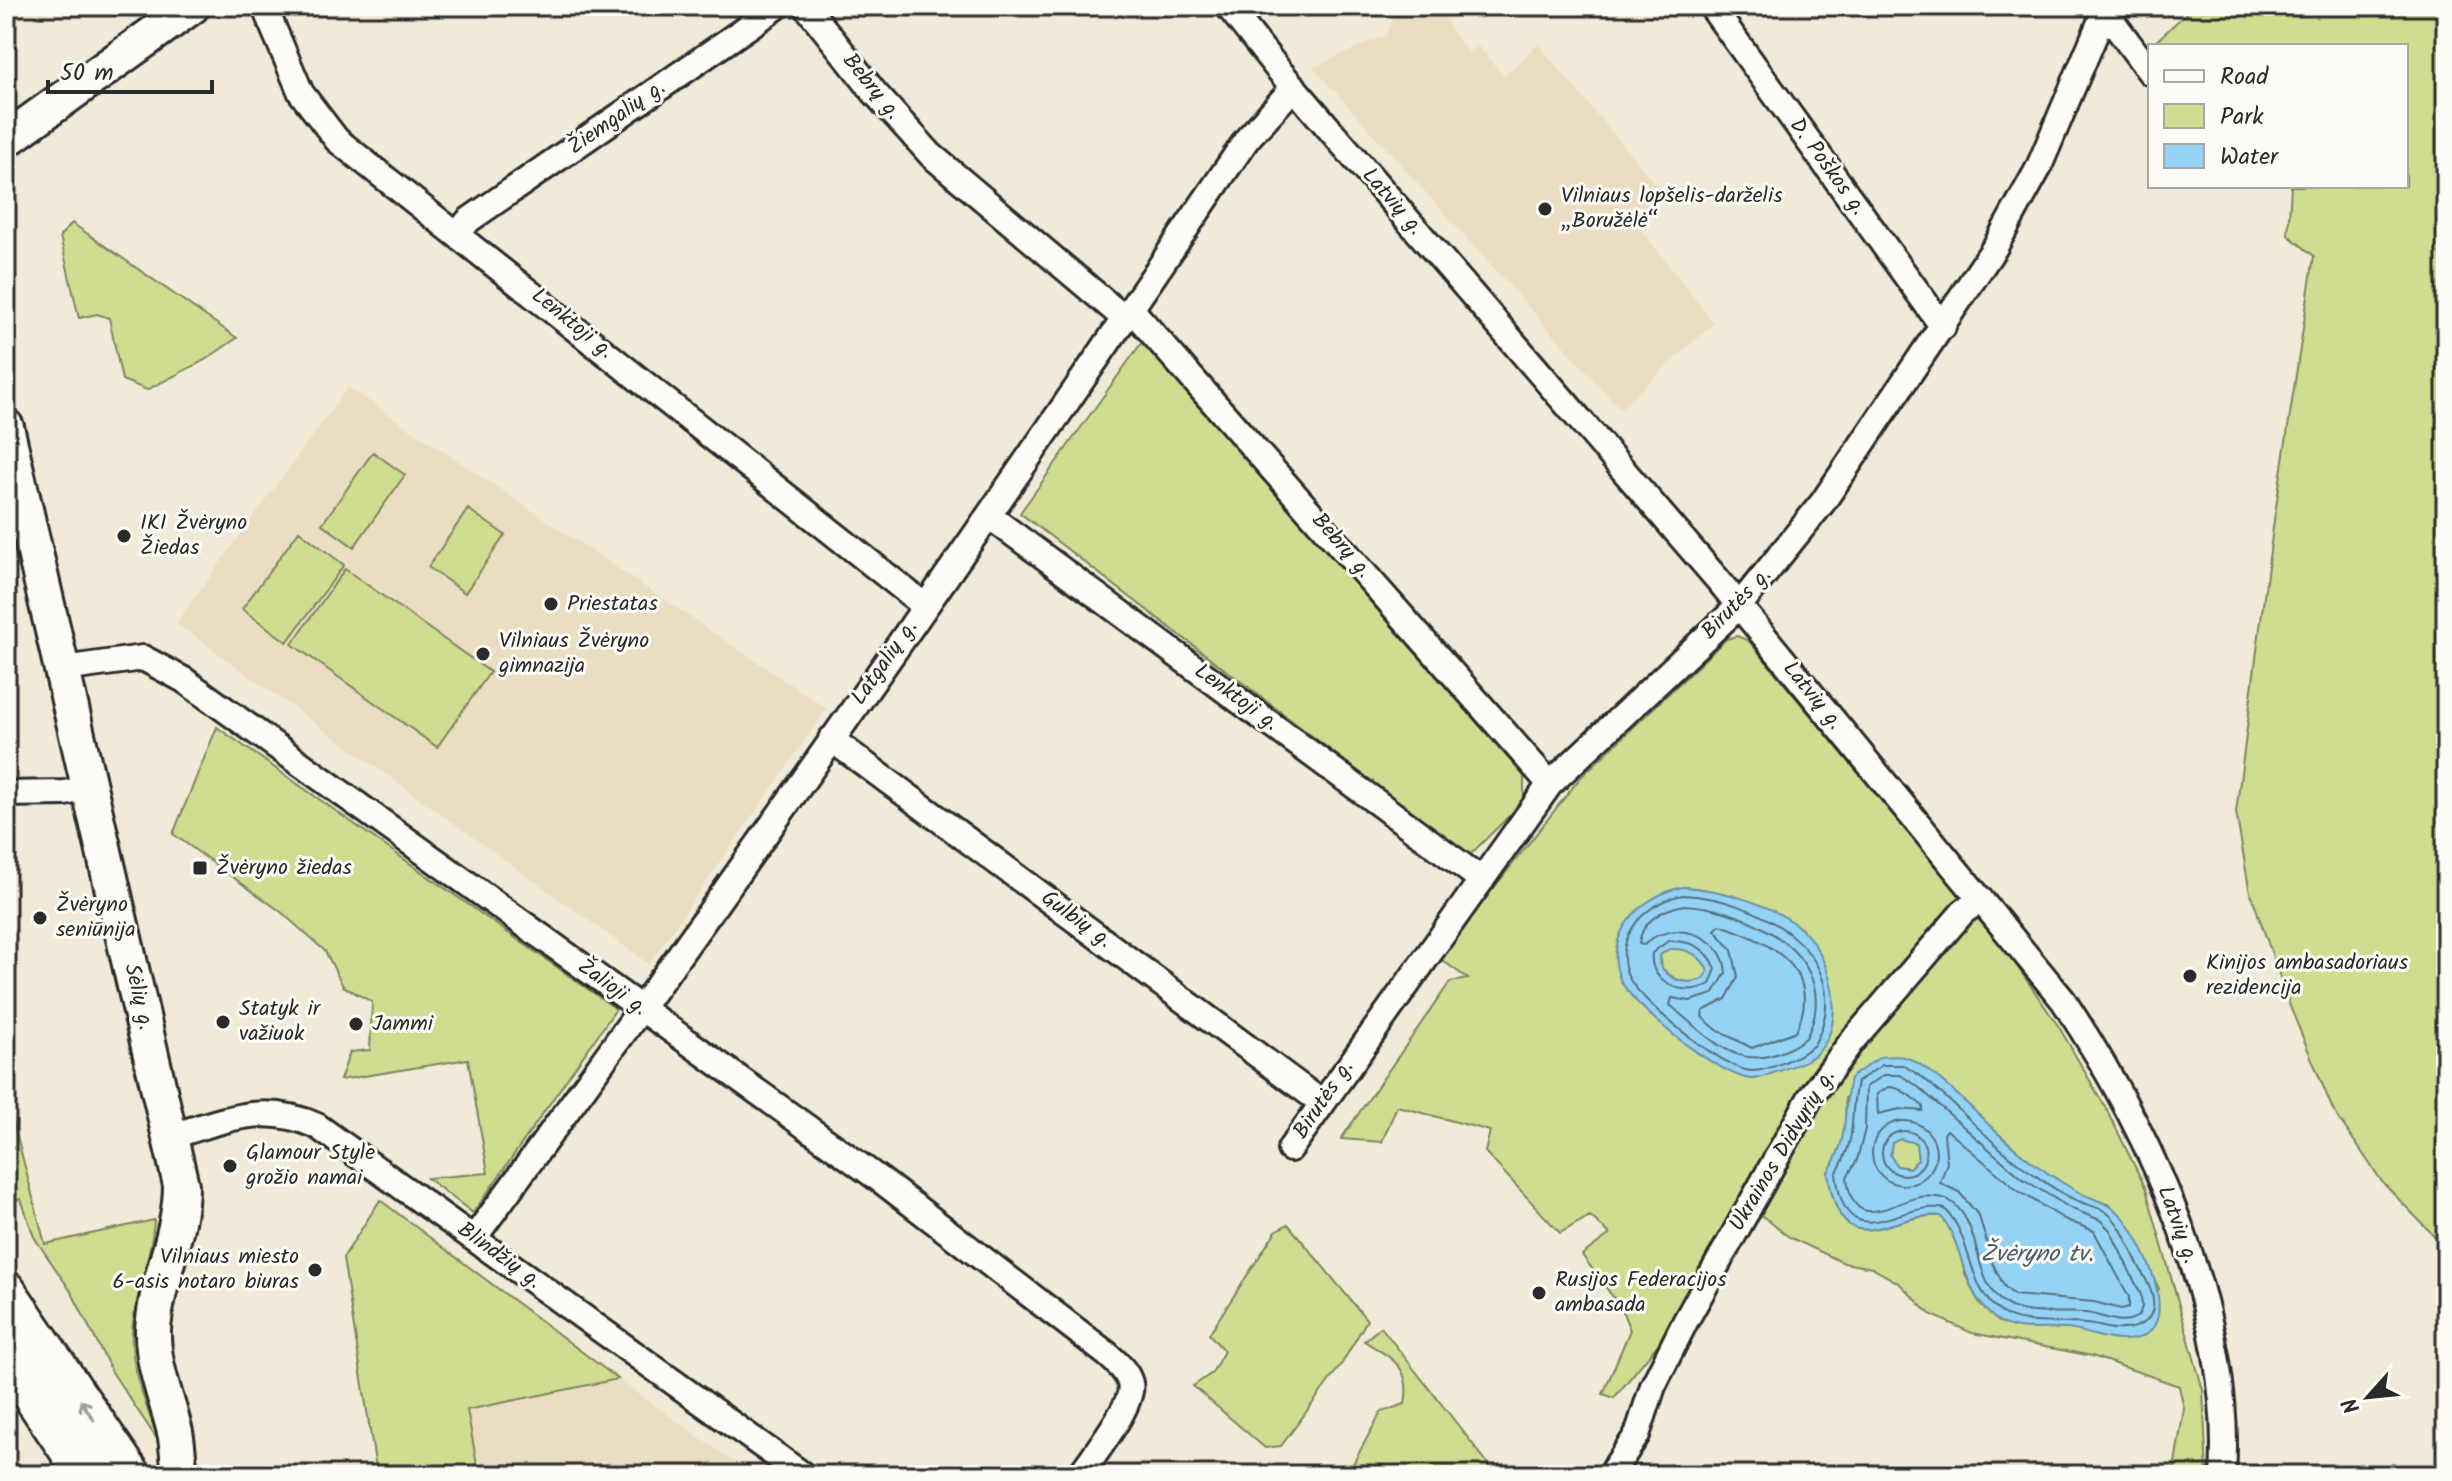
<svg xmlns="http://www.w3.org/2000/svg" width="2452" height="1481" font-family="Kalam,sans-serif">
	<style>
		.built { fill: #eaddc2 }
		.green { fill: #cfdd90; stroke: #7d845e; stroke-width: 2; fill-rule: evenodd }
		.water { fill: #95d3f6; stroke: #6b90a5; stroke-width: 2; fill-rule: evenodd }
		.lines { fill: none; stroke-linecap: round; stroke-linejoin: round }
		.shore { stroke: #556e7c; stroke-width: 2 }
		.street-casing { stroke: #2b2b2b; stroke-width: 30 }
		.secondary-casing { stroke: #2b2b2b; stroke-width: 40 }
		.primary-casing { stroke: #2b2b2b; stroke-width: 44 }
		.street { stroke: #fdfcf7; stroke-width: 24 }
		.secondary { stroke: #fdfcf7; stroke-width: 34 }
		.primary { stroke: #fdfcf7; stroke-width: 38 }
		.oneway { stroke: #9e9e9b }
		.poi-dot { fill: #2b2b2b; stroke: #fdfcf7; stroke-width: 3 }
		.labels { text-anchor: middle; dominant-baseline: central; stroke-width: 6; stroke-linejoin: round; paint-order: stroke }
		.street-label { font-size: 22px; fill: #2b2b2b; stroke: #fdfcf7 }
		.poi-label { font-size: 22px; fill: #2b2b2b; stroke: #fdfcf7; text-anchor: start }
		.water-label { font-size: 24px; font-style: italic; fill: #4b5d68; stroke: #fdfcf7 }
	</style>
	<rect width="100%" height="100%" fill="#f2ead8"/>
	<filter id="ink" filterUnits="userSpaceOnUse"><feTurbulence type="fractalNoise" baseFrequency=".0125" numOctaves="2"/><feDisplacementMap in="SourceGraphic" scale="16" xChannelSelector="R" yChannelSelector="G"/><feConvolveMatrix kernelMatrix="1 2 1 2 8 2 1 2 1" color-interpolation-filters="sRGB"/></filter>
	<g filter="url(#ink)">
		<path class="built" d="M1399 6H1449L1452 9 1444 15 1453 34 1469 53 1478 46 1504 76 1538 44 1666 197 1635 222 1714 323 1620 409 1313 67 1386 35Z
			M348 387 827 709 649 964 176 623Z
			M618 1379 752 1475H479L467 1410Z"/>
		<path class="green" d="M2194 6H2446V1248L2383 1183 2333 1110 2291 1009 2249 888 2236 812 2274 520 2314 256 2288 235 2291 186H2406V46H2151Z
			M72 223 237 338 205 360 147 390 122 380 109 318 97 314 79 318 60 236Z
			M1142 342 1524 776V801L1469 856 1020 513Z
			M373 452 405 475 354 547 322 524Z
			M468 509 505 535 465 593 428 567Z
			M299 531 344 565 287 642 242 609Z
			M345 569 490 672 437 747 292 644Z
			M1737 636 1749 641 2010 956 2059 1027 2108 1112 2146 1189 2203 1390 2207 1475H2173L2184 1409 2179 1386 2092 1356 1972 1333 1930 1314 1900 1284 1872 1268 1844 1263 1789 1237 1741 1199 1663 1338 1614 1398 1603 1394 1630 1330 1621 1308 1582 1255 1610 1234 1590 1216 1560 1233 1485 1152 1490 1131 1397 1106 1382 1142 1341 1139 1450 982 1468 979 1439 958 1580 778 1726 639ZM1683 887C1724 889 1766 908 1802 929L1812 1057 1754 1079 1699 1054 1635 1000ZM1927 1071 2034 1165 2078 1193 2110 1205 2125 1220 2159 1289 2120 1340 2090 1331 1999 1322 1980 1305 1965 1274 1955 1234 1941 1216C1890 1211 1841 1271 1828 1172 1844 1147 1847 1127 1845 1098Z
			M217 727 616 1009 473 1213 427 1178 488 1173 468 1059 340 1080 350 1052 370 1050 372 1002 343 986 325 951 280 911 173 834Z
			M1677 948C1692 950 1702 957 1709 971L1704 978C1688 986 1676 981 1662 969L1660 955 1664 950Z
			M6 1094 45 1244 154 1220C152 1261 129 1308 132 1347 135 1380 149 1412 159 1442L112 1372 72 1293 34 1237 21 1199 6 1202Z
			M1900 1139 1916 1143 1918 1160 1909 1168 1897 1166 1890 1155 1892 1142Z
			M380 1200 618 1379 467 1410 479 1475H377L343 1258Z
			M1288 1224 1367 1320 1341 1365 1281 1446 1265 1448 1193 1386 1212 1373 1224 1351 1209 1334 1276 1231Z
			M1381 1327 1497 1475H1347L1381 1412 1405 1404C1412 1367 1393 1359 1364 1341Z"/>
		<path class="water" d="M1683 887C1719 889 1774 904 1801 929 1830 954 1848 1020 1819 1051 1809 1062 1790 1067 1776 1072 1769 1074 1760 1079 1753 1079 1722 1079 1631 1006 1620 979 1602 934 1642 895 1683 887ZM1669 949C1687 948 1701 954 1708 971L1704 978C1687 987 1668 980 1659 963L1660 955Z
			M1880 1057C1887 1057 1897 1055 1904 1057 1930 1063 1984 1121 2006 1141 2028 1160 2050 1176 2075 1190 2093 1201 2113 1202 2126 1221 2146 1250 2191 1341 2121 1340 2104 1340 2085 1331 2068 1329 2045 1327 2017 1334 1997 1320 1961 1294 1966 1248 1941 1216 1890 1210 1841 1272 1828 1172 1850 1138 1842 1115 1850 1078ZM1900 1139 1916 1143 1918 1160 1909 1168 1897 1166 1890 1155 1892 1143Z"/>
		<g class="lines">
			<path class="shore" d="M1683 895C1758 898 1862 957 1814 1045 1801 1056 1769 1071 1752 1071 1724 1070 1637 1000 1627 974 1613 935 1648 901 1683 895Z
				M1684 905C1750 908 1847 959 1806 1038 1746 1082 1716 1044 1670 1005L1672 998 1690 1001 1713 994 1726 973C1724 933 1670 918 1644 945L1639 944C1641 921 1663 909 1684 905Z
				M1720 925C1769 941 1825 969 1796 1031L1752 1048 1717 1030 1702 1017 1703 1011 1726 999 1738 977 1732 950 1715 930Z
				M1668 941C1690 940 1708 948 1716 969L1710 984C1686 998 1648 984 1652 953Z
				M1882 1065H1903L1922 1077C1960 1107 1992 1146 2032 1173 2046 1183 2062 1195 2078 1201 2087 1205 2099 1207 2106 1212 2121 1223 2127 1243 2135 1258 2140 1269 2147 1280 2151 1291 2162 1325 2129 1334 2103 1327 2074 1318 2025 1329 2002 1313 1966 1289 1974 1239 1945 1209 1901 1198 1846 1263 1836 1174 1859 1134 1848 1122 1857 1082Z
				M1884 1075H1900L1916 1085 2023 1179 2070 1208 2100 1220 2110 1230 2141 1295 2142 1307 2138 1316C2121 1328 2102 1314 2085 1313 2062 1311 2031 1316 2011 1307 1968 1287 1987 1222 1947 1199 1939 1197 1929 1195 1920 1197 1887 1204 1853 1234 1847 1177L1857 1160 1865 1129 1866 1087Z
				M1888 1087C1902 1087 1912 1098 1923 1106V1111L1900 1109 1878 1114 1877 1094Z
				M1872 1153a32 32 0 1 1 64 0a32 32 0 1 1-64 0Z
				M1947 1130 2017 1190 2064 1219 2094 1231 2129 1297V1307L2121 1309 2094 1302 2014 1295 2004 1286 1993 1264 1979 1216 1959 1192 1940 1183 1947 1163 1944 1134Z
				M1882 1153a22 22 0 1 1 44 0a22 22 0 1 1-44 0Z"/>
			<g class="street-casing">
				<path id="street" d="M264 6 301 93 337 140 925 606
					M806 6 874 92 931 155 1124 318
					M1228 6 1277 68 1718 580 2063 1000C2151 1133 2234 1312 2223 1475
					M1711 6 1943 327
					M2101 6 2150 72
					M458 233 469 220 778 6
					M1131 309 1550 784
					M989 516 1482 880
					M63 669 143 658 184 680 883 1182 1107 1354C1116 1362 1127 1371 1130 1383 1136 1402 1092 1457 1080 1475
					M831 739 1321 1102
					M6 794 65 793 90 787
					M171 1136C224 1121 263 1101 317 1126L803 1475
					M1290 1149 1550 784 1739 606 1823 502 1995 247 2038 169 2107 6
					M474 1238C740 877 995 509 1247 139L1294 87
					M1610 1475 1637 1435 1653 1386 1685 1322 1810 1098 1852 1041 1963 912 1980 900"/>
			</g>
			<g class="secondary-casing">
				<path id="secondary" d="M6 140 192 6
					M6 427 181 1185C181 1235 156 1280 153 1330 152 1365 167 1399 175 1432 178 1446 178 1461 180 1475"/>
			</g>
			<g class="primary-casing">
				<path id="primary" d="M6 1291 131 1475
					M6 1357 86 1475"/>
			</g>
			<use href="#street" class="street"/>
			<use href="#secondary" class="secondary"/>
			<use href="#primary" class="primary"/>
		</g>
		<defs><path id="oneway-shaft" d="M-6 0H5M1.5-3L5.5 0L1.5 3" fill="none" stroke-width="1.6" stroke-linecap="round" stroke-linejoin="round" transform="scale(2)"/></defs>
		<use class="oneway" href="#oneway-shaft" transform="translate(87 1410) rotate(-124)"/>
	</g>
	<g class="poi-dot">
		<circle cx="1545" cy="209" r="8"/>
		<circle cx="124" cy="536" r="8"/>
		<circle cx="551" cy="604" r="8"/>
		<circle cx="483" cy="654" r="8"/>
		<rect x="192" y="860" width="16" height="16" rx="4"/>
		<circle cx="40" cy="918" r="8"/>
		<circle cx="2190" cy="976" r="8"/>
		<circle cx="223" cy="1022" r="8"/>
		<circle cx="356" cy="1024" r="8"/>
		<circle cx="230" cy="1166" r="8"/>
		<circle cx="315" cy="1270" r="8"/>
		<circle cx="1539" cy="1293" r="8"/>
	</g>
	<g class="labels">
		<g class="street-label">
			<text transform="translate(871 87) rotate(51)">Bebrų g.</text>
			<text transform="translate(617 118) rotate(-35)">Žiemgalių g.</text>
			<text transform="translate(1827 167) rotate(54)">D. Poškos g.</text>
			<text transform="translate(1392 202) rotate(49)">Latvių g.</text>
			<text transform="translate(572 324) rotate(39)">Lenktoji g.</text>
			<text transform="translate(1341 546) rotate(49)">Bebrų g.</text>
			<text transform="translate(1737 604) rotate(-46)">Birutės g.</text>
			<text transform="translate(885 663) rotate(-55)">Latgalių g.</text>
			<text transform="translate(1812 696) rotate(51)">Latvių g.</text>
			<text transform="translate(1236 698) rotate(36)">Lenktoji g.</text>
			<text transform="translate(1076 920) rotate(36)">Gulbių g.</text>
			<text transform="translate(612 988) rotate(36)">Žalioji g.</text>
			<text transform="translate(138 997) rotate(77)">Sėlių g.</text>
			<text transform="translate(1324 1100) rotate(-56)">Birutės g.</text>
			<text transform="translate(1783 1151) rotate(-59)">Ukrainos Didvyrių g.</text>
			<text transform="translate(2177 1225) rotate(70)">Latvių g.</text>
			<text transform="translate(499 1256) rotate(36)">Blindžių g.</text>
		</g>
		<g class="poi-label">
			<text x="1561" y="196">Vilniaus lopšelis-darželis<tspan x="1561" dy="25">„Boružėlė“</tspan></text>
			<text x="140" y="523">IKI Žvėryno<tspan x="140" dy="25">Žiedas</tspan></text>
			<text x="567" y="604">Priestatas</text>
			<text x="499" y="641">Vilniaus Žvėryno<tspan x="499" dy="25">gimnazija</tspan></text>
			<text x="216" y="868">Žvėryno žiedas</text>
			<text x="56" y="905">Žvėryno<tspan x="56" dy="25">seniūnija</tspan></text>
			<text x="2206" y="963">Kinijos ambasadoriaus<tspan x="2206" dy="25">rezidencija</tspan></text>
			<text x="239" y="1009">Statyk ir<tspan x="239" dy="25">važiuok</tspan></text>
			<text x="372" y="1024">Jammi</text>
			<text x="246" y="1153">Glamour Style<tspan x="246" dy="25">grožio namai</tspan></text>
			<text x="299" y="1257" text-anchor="end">Vilniaus miesto<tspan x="299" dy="25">6-asis notaro biuras</tspan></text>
			<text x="1555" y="1280">Rusijos Federacijos<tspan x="1555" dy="25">ambasada</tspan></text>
		</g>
		<g class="water-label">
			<text x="2037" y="1254">Žvėryno tv.</text>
		</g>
	</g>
	<rect width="2452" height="1481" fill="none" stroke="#fdfcf7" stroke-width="32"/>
	<rect x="16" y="16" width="2420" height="1449" fill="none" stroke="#2b2b2b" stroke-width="3" filter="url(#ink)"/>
	<rect x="2148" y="44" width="260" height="144" fill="#fdfcf7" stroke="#a9a8a5" stroke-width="2"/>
	<rect x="2164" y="70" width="40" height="12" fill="#fdfcf7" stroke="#a9a8a5" stroke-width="2"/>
	<text x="2220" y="84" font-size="24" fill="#2b2b2b">Road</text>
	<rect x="2164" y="104" width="40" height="24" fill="#cfdd90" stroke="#a9a8a5" stroke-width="2"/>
	<text x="2220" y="124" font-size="24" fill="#2b2b2b">Park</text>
	<rect x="2164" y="144" width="40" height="24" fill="#95d3f6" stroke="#a9a8a5" stroke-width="2"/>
	<text x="2220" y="164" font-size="24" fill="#2b2b2b">Water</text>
	<g transform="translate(2368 1397) rotate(243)" stroke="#fdfcf7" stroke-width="6" paint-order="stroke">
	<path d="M0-6L14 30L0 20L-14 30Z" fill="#2b2b2b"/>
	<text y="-12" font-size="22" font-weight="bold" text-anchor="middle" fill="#2b2b2b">N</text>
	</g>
	<path d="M48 80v12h164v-12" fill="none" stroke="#2b2b2b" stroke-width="4"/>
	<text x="60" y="80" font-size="24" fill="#2b2b2b" stroke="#fdfcf7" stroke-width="6" paint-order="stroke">50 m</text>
</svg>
